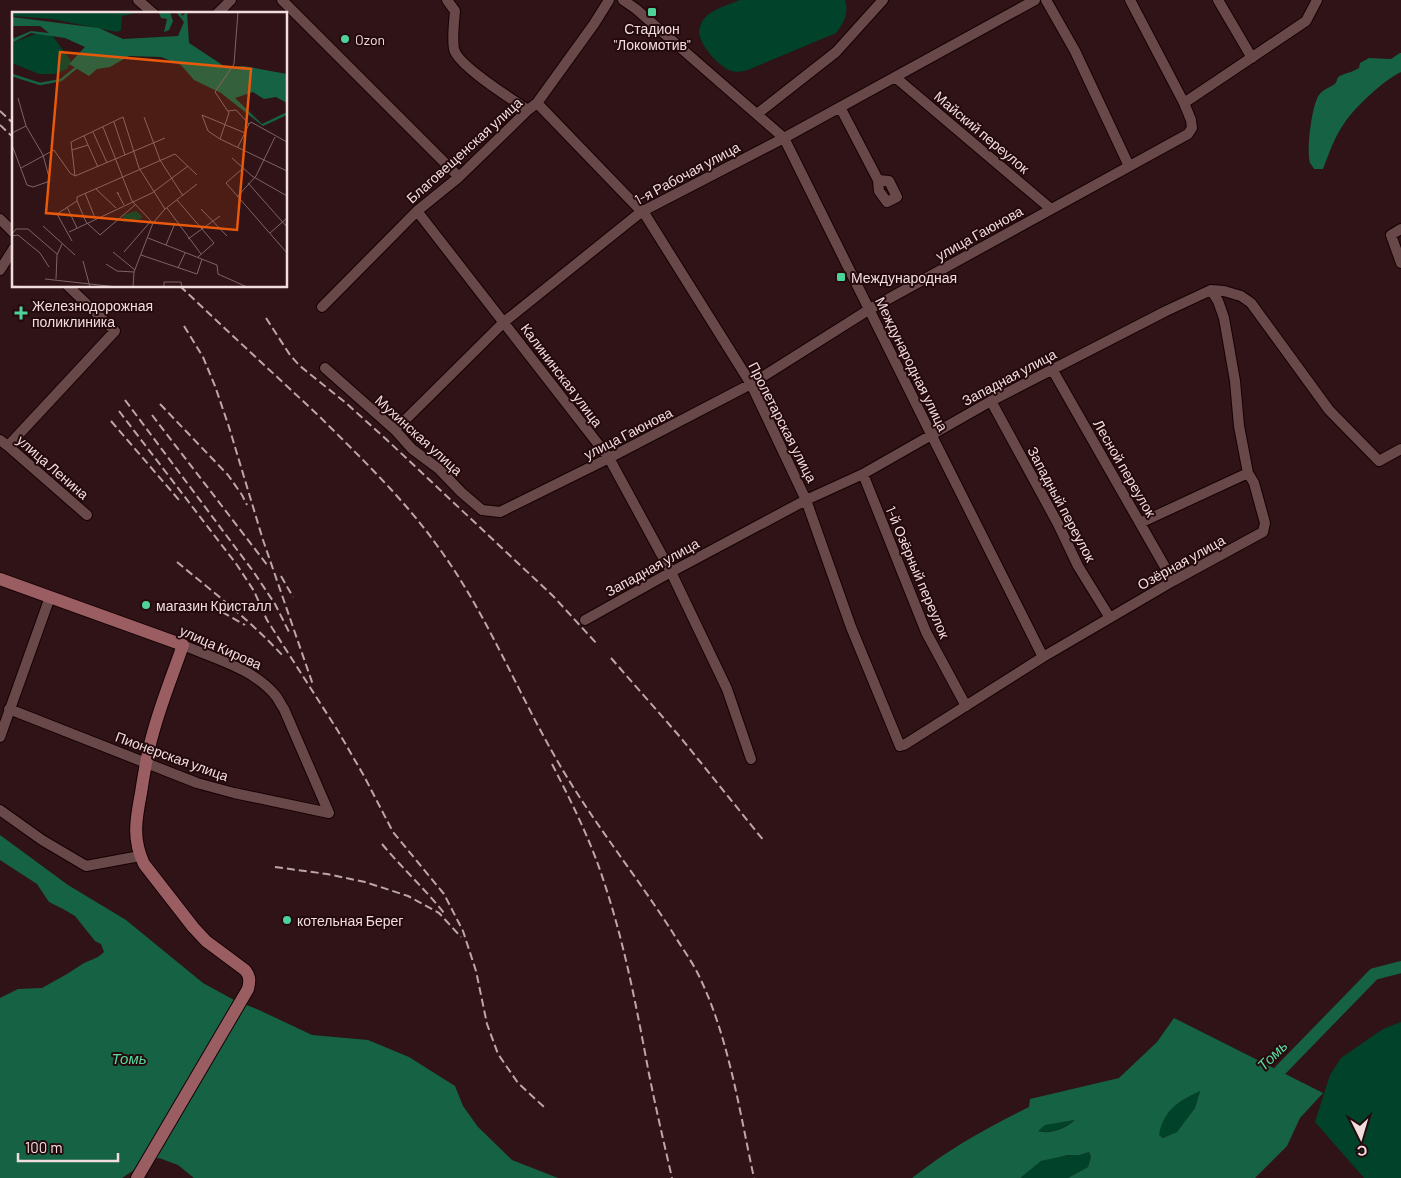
<svg xmlns="http://www.w3.org/2000/svg" width="1401" height="1178" font-family="Barlow,sans-serif">
	<style>
		.green { fill: #00432a }
		.water { fill: #156344; fill-rule: evenodd }
		.lines { fill: none; stroke-linecap: round; stroke-linejoin: round }
		.river { stroke: #156344; stroke-width: 12 }
		.minor-casing { stroke: #150103; stroke-width: 12 }
		.major-casing { stroke: #150103; stroke-width: 14 }
		.minor { stroke: #694849; stroke-width: 10 }
		.major { stroke: #9a5e62; stroke-width: 12 }
		.rail { stroke: #bda6a8; stroke-width: 2; stroke-dasharray: 8 4; stroke-linecap: butt }
		.poi-dot { fill: #4dd39a; stroke: #250a0d; stroke-width: 2 }
		.labels { text-anchor: middle; dominant-baseline: central; stroke-width: 4; stroke-linejoin: round; paint-order: stroke }
		.poi-label { font-size: 14px; fill: #f2ddde; stroke: #250a0d; text-anchor: start }
		.street-label { font-size: 14px; fill: #f2ddde; stroke: #250a0d }
		.water-label { font-size: 15px; font-style: italic; fill: #58daa0; stroke: #250a0d }
		.inset-river { fill: none; stroke: #156344; stroke-width: 2.5 }
		.inset-road { fill: none; stroke: #7d6466; stroke-width: 1 }
		.view { fill: #e8590c; fill-opacity: 0.15; stroke: #e8590c; stroke-width: 2.5 }
		.inset-edge { fill: none; stroke: #f2ddde; stroke-width: 2.5 }
	</style>
	<rect width="100%" height="100%" fill="#2f1316"/>
	<path class="green" d="M740 0H845C849 13 844 23 836 33L748 70C743 71 737 73 732 71 720 68 699 45 699 31 699 28 701 24 703 20 711 9 728 5 740 0Z
		M1401 1022V1178H1364L1315 1122 1330 1075 1341 1058 1383 1029Z
		M1200 1090 1195 1108 1177 1132 1163 1138 1158 1135C1165 1107 1177 1103 1200 1090Z
		M1076 1120C1066 1127 1051 1135 1037 1131L1044 1125Z
		M1089 1152 1091 1157 1088 1167 1068 1178H1020C1025 1172 1035 1164 1042 1161 1057 1155 1074 1156 1089 1152Z"/>
	<path class="water" d="M1400 53H1401V72C1383 81 1356 106 1345 122 1335 136 1329 153 1323 169H1314C1314 168 1310 163 1310 163 1306 151 1312 104 1319 95 1323 89 1331 87 1335 84 1338 80 1336 77 1342 75 1349 72 1351 73 1359 68L1360 63 1369 58 1391 59Z
		M0 835 68 885 126 920 203 983 234 1000 259 1010 312 1035 368 1040 409 1057 455 1086 463 1106 478 1127 512 1160 558 1178H194L178 1165 159 1158 139 1165 137 1168 122 1178H0V998L18 989 42 988 67 974 84 963 98 957 104 952 101 944 95 941 75 916 63 909 49 902 37 884 0 860Z
		M1174 1018 1323 1093 1300 1118 1287 1146 1255 1178H1068L1088 1167 1091 1157 1089 1152 1079 1155H1068L1041 1161 1020 1178H912C949 1149 986 1128 1029 1107L1030 1099 1119 1078 1157 1042ZM1200 1091 1195 1108 1177 1132 1163 1138 1159 1135C1163 1111 1178 1101 1200 1091ZM1075 1120C1067 1128 1049 1135 1038 1131L1045 1125Z"/>
	<g class="lines">
		<path class="river" d="M1268 1083 1374 974 1401 967"/>
		<g class="minor-casing">
			<path id="minor" d="M138 0 154 14
				M282 0 459 177
				M447 0 455 11C454 23 452 37 454 49 457 65 513 100 528 110
				M623 0 636 9 784 138 931 434 1043 657
				M1046 0 1075 51 1129 166
				M1130 0 1184 103
				M1218 0 1252 58
				M217 14 231 0
				M895 77 1051 209
				M537 103 646 216 751 384 806 500 851 627 900 746 904 745 1043 657 1173 581 1263 532 1265 523 1254 483 1248 473 1239 426 1235 381 1224 318 1218 301 1211 290
				M840 107 878 180 879 191 887 202 897 197 889 181 878 180
				M757 114 836 52 883 0
				M417 211 609 458 671 572 727 689 751 759
				M0 219 14 233
				M1401 229 1391 235 1401 263
				M0 270 14 248
				M322 307 417 211 459 177 528 110 537 103 594 24 609 0
				M325 368 395 430 412 449 439 469 461 492 482 510 500 512 609 458 751 384 870 309 1188 134 1192 128 1191 120 1184 103 1306 21 1317 0
				M1052 369 1173 581
				M991 401 1058 524 1078 566 1110 618
				M395 430 504 322 641 212 784 138 1035 0
				M0 440 8 446 87 515
				M8 446 115 331 68 286
				M863 474 926 632 966 706
				M1140 523 1248 473
				M585 620 671 572 806 500 863 474 991 401 1166 311 1211 290 1224 291 1241 296 1251 303 1329 410 1379 461 1401 449
				M183 645C215 659 253 668 276 696 279 700 281 705 284 709L329 813
				M9 709 197 783 234 793 329 813
				M0 737 50 597
				M0 810 42 840 86 866 140 856"/>
		</g>
		<g class="major-casing">
			<path id="major" d="M0 579 183 645C173 674 161 703 153 733 147 753 144 773 141 793 136 819 132 839 144 864L193 927 206 941 245 970C250 976 250 981 248 989L137 1178"/>
		</g>
		<use href="#minor" class="minor"/>
		<use href="#major" class="major"/>
		<path class="rail" d="M0 111 14 124
			M0 125 14 138
			M180 286C226 330 273 373 319 416 360 457 402 497 436 544 486 611 516 690 558 762 592 821 636 875 673 933 680 945 689 957 696 970 728 1032 739 1109 754 1178
			M266 318 290 355 300 366 346 403 387 440 553 596 597 644
			M184 326 203 357 215 386 229 427 263 540 313 685
			M125 400 253 571 275 604 289 632
			M160 404 228 475 242 495 247 505
			M119 411 237 565 254 591 267 620 338 731 364 776 393 832 444 894 463 931 476 971 487 1024 498 1054 518 1083 544 1107
			M152 415 268 566
			M111 421 179 500
			M177 562C213 592 251 621 283 656
			M281 576 293 597
			M222 612 245 625
			M611 658 681 738 764 841
			M552 764C572 803 591 841 604 882 625 945 637 1010 649 1074 656 1109 664 1143 672 1178
			M382 844C402 868 425 889 444 913
			M275 867 327 874 365 882 408 896 439 913 461 937"/>
	</g>
	<g class="poi-dot">
		<rect x="647" y="7" width="10" height="10" rx="2.5"/>
		<circle cx="345" cy="39" r="5"/>
		<rect x="836" y="272" width="10" height="10" rx="2.5"/>
		<path d="M18.5 305.5h5v5h5v5h-5v5h-5v-5h-5v-5h5z"/>
		<circle cx="146" cy="605" r="5"/>
		<circle cx="287" cy="920" r="5"/>
	</g>
	<g class="labels">
		<g class="poi-label">
			<text x="652" y="28" text-anchor="middle">Стадион<tspan x="652" dy="16">"Локомотив"</tspan></text>
			<text x="355" y="39">Ozon</text>
			<text x="851" y="277">Международная</text>
			<text x="32" y="305">Железнодорожная<tspan x="32" dy="16">поликлиника</tspan></text>
			<text x="156" y="605">магазин Кристалл</text>
			<text x="297" y="920">котельная Берег</text>
		</g>
		<g class="street-label">
			<text transform="translate(982 132) rotate(40)">Майский переулок</text>
			<text transform="translate(464 150) rotate(-42)">Благовещенская улица</text>
			<text transform="translate(687 173) rotate(-28)">1-я Рабочая улица</text>
			<text transform="translate(979 233) rotate(-29)">улица Гаюнова</text>
			<text transform="translate(912 364) rotate(64)">Международная улица</text>
			<text transform="translate(562 375) rotate(53)">Калининская улица</text>
			<text transform="translate(1009 377) rotate(-28)">Западная улица</text>
			<text transform="translate(783 422) rotate(63)">Пролетарская улица</text>
			<text transform="translate(628 433) rotate(-27)">улица Гаюнова</text>
			<text transform="translate(419 435) rotate(42)">Мухинская улица</text>
			<text transform="translate(53 467) rotate(41)">улица Ленина</text>
			<text transform="translate(1125 468) rotate(60)">Лесной переулок</text>
			<text transform="translate(1062 504) rotate(62)">Западный переулок</text>
			<text transform="translate(1181 562) rotate(-29)">Озёрная улица</text>
			<text transform="translate(652 567) rotate(-29)">Западная улица</text>
			<text transform="translate(918 572) rotate(67)">1-й Озёрный переулок</text>
			<text transform="translate(221 647) rotate(24)">улица Кирова</text>
			<text transform="translate(172 756) rotate(20)">Пионерская улица</text>
		</g>
		<g class="water-label">
			<text transform="translate(1272 1055) rotate(-45)">Томь</text>
			<text x="129" y="1058">Томь</text>
		</g>
	</g>
	<g transform="translate(12 12)">
		<rect width="275" height="275" fill="#2f1316"/>
		<path d="M0 0H124V1L110 4 109 18 105 20 40 7 0 4ZM26 21 40 23 59 49 55 57 43 62H27L0 51V31ZM124 199 130 204 129 207 111 210V203Z" fill="#00432a"/>
		<path d="M158 0 161 9 157 18 152 20 155 7 149 6 147 1ZM164 0H169L170 4 175 0 177 31 215 56 231 54 275 62V91L264 85 252 87 241 80 223 86 250 112 275 100V103L251 114 209 81 182 68 169 53 149 45 117 44 98 55 85 57 77 64 57 52 73 35 53 26 19 21 0 31V27L19 19 37 21 28 14H1L0 5 87 16 111 27 166 24 172 10Z" fill="#156344"/>
		<path class="inset-river" d="M0 63 28 72 49 68 65 55"/>
		<path class="inset-road" d="M34 0H52M226 0 222 52 203 80 217 101 208 127 275 159M216 99 224 98 237 112 239 110 275 130M190 103 233 121M190 103 196 119 208 127M132 105 148 148 171 184M102 110 113 143M91 115 120 189 141 211M81 120 95 151M0 121 14 114M72 124 86 155M0 133 15 173 21 175 38 169 31 143 14 114 6 86M226 135 237 112M60 138 76 133M220 146 240 164 275 184M9 156 42 138 58 161 63 164M230 157 214 171 275 241M63 164 59 130 111 105 127 156 153 197M63 164 153 126M236 171 275 215M84 177 104 196M73 181 83 206M107 182 105 180 112 193M225 185 244 164 263 125M165 188 202 231 186 245M65 189 74 210 88 223 123 193M55 195 65 216M155 196 189 242M189 197 215 224M31 214 63 243M57 220 140 181 176 154M258 221 275 206M0 222 4 217H16L45 242M0 224 6 223 28 241 37 255M136 226 205 253 206 262 235 275M176 227 208 204M60 229 45 202 65 189V185L163 142 185 163M154 233 163 211M101 240 123 258M112 240 139 209M129 243 185 262 190 247M71 249 78 275M94 252 105 259 122 260M166 256 173 241M33 267 105 275M44 267 45 243 50 232M0 274 15 275M121 275 122 260 141 211 153 197 185 172M152 275V270H169L170 275"/>
		<path class="view" d="M48 40 239 57 225 218 34 201Z"/>
		<rect width="275" height="275" class="inset-edge"/>
	</g>
	<g transform="translate(1361 1138) rotate(175)" stroke="#250a0d" stroke-width="4" paint-order="stroke">
	<path d="M0-4L9 19L0 12L-9 19Z" fill="#f2ddde"/>
	<text y="-8" font-size="14" font-weight="bold" text-anchor="middle" fill="#f2ddde">С</text>
	</g>
	<path d="M18 1153v8h100v-8" fill="none" stroke="#f2ddde" stroke-width="2.5"/>
	<text x="25" y="1153" font-size="15" fill="#f2ddde" stroke="#250a0d" stroke-width="4" paint-order="stroke">100 m</text>
</svg>
